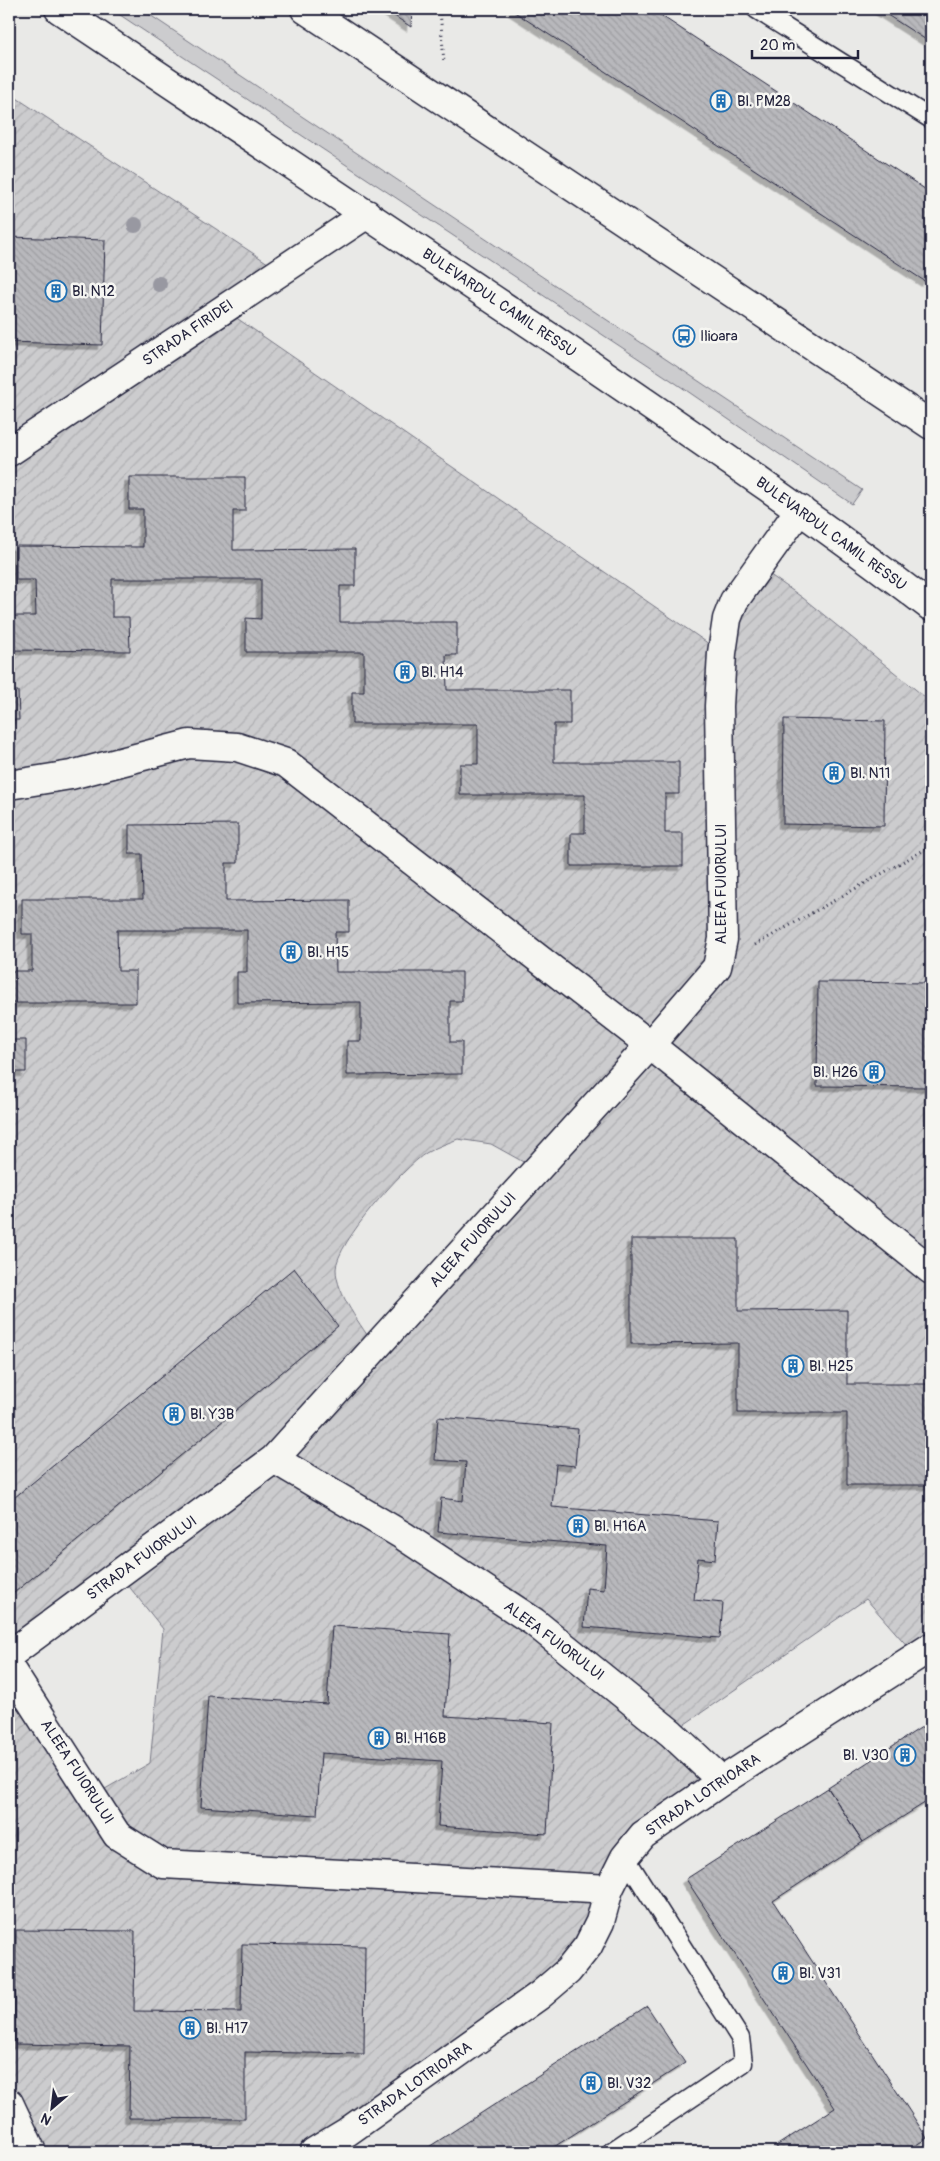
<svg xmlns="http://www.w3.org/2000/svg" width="940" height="2161" font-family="Pangolin,sans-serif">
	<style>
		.grass { fill: #ccccce; stroke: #777784 }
		.garden { fill: url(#garden-furrows); stroke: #777784; fill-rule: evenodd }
		.building { fill: url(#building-back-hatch); stroke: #22223b; filter: url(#shadow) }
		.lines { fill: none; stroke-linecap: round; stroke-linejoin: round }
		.lane-casing { stroke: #22223b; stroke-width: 21 }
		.street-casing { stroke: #22223b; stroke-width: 31 }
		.primary-casing { stroke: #22223b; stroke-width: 31 }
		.path { stroke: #22223b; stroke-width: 3; stroke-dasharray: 1 4; stroke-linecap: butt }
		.lane { stroke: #f6f6f2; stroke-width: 18 }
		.street { stroke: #f6f6f2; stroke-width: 28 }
		.primary { stroke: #f6f6f2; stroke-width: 28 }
		.tree { fill: #9898a1 }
		.labels { text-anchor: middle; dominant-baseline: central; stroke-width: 5; stroke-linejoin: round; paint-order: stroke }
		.poi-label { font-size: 15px; fill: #22223b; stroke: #f6f6f2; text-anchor: start }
		.street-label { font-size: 15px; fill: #22223b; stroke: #f6f6f2 }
	</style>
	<defs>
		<pattern id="garden-furrows" width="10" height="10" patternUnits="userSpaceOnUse" patternTransform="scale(1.25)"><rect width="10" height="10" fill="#ccccce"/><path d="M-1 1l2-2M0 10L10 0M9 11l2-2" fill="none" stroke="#afafb2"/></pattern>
		<pattern id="building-back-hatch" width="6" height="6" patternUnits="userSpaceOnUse" patternTransform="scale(1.25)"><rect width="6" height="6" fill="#b8b8bc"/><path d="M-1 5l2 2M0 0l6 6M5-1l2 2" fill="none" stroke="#9e9ea2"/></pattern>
		<filter id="shadow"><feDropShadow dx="-4.5" dy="4.5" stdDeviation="0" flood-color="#0004"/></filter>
	</defs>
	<rect width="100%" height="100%" fill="#e9e9e7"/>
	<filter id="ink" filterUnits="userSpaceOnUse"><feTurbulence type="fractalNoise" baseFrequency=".02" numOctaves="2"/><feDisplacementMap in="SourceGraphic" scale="10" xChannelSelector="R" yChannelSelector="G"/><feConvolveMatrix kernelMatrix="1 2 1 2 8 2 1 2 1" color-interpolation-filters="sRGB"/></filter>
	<g filter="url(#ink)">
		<path class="grass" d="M111 9H141L862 490 852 504 677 384Z"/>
		<path class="garden" d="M9 93 280 271 225 310 722 653 759 567 803 598 931 702V1647L917 1657 866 1599 672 1733 722 1781 643 1835 588 1946 314 2152H9V1667L93 1796 150 1763 163 1629 119 1574 9 1655ZM458 1139 491 1144 536 1169 375 1347C362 1326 336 1294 336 1269 336 1243 404 1167 426 1153 436 1147 448 1143 458 1139Z"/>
		<path class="building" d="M384 9H412L411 27Z
			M510 9H651L931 193V273L926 282Z
			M878 9H931V43Z
			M9 237 105 240 102 345 9 342Z
			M129 477H245V511H233V550L355 549V586H340V622H457V655H446L447 690H570V724H554V762H679V794H665V833H683V866H571V833H585V795H460V764H478V724H352V692H364V652H246V618L261 619V579H112V617H129L130 651 9 650V616H36L35 580H16V546L143 547V509H129Z
			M9 691H18L19 720H9Z
			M784 719 885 721 884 826 783 824Z
			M238 824V863H226V901L349 900V932H335L336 972H462V1001H450V1042H462V1074L347 1075V1041H361V1002L237 1003V972H247V930H117L118 971H136V1003H9V971H32V934H22V899H143L142 854H129V825Z
			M818 982 931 983V1160H929V1087L817 1086Z
			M9 1040H26V1072H9Z
			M631 1239H738V1311L847 1310V1384H931V1485H847V1413H738V1343L631 1344Z
			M294 1268 338 1326 9 1597V1502Z
			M438 1417 578 1429 575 1466 556 1464 552 1507 718 1521 715 1560 698 1558 694 1600 723 1603 720 1638 584 1627 587 1588 604 1590 607 1546 438 1532 441 1498 463 1501 466 1462 435 1460Z
			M332 1626 450 1634 445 1716 553 1723 547 1834 438 1826 442 1761 321 1753 317 1815 201 1807 208 1696 327 1704Z
			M931 1721V1799L863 1842 828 1788Z
			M828 1788 863 1842 773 1901 927 2138 905 2152H780L776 2146 835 2108 686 1879Z
			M16 1930 135 1931 134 2011 241 2012 242 1944 365 1946 364 2054 245 2052V2119L129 2118 130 2046 15 2044Z
			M647 2006 685 2063 546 2152H421Z"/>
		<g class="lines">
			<g class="lane-casing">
				<path id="lane" d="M756 9 931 119
					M611 2152 743 2063 740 2038 625 1857"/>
			</g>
			<g class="street-casing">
				<path id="street" d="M9 452 367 214
					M9 785 71 775 189 744 237 747 286 763 650 1045 931 1270
					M274 1459 402 1535 534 1622 671 1733 722 1781
					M9 1655 274 1459 650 1045 717 967 723 939 719 706 722 653 727 619 734 601 800 509
					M9 1667 117 1835 163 1864 609 1889
					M9 2103 32 2152
					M314 2152 347 2132 540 1995 568 1971 588 1946 600 1922 609 1889 625 1857 643 1835 722 1781 931 1647"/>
			</g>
			<g class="primary-casing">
				<path id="primary" d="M59 9C224 119 389 229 554 340 681 427 809 513 931 607
					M305 9 931 425"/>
			</g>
			<path class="path" d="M440 9 444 63
				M755 945 931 846"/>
			<use href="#lane" class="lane"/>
			<use href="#street" class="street"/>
			<use href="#primary" class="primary"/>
		</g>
		<g class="tree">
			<circle cx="135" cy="225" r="8"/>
			<circle cx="159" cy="284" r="8"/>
		</g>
	</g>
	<defs>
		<g id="building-ring" transform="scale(1.125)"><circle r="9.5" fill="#f6f6f2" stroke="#1f6fb2" stroke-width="1.5"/><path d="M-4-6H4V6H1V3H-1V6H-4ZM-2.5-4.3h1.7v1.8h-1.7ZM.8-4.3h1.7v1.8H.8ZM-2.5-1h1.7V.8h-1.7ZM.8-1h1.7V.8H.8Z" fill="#1f6fb2"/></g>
		<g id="bus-ring" transform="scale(1.125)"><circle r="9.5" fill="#f6f6f2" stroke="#1f6fb2" stroke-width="1.5"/><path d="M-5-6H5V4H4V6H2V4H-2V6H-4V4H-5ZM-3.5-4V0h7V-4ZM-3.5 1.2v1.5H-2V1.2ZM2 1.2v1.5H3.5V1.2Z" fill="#1f6fb2"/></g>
	</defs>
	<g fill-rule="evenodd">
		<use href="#building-ring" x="721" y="101"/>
		<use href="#building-ring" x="56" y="291"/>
		<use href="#bus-ring" x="684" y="336"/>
		<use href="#building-ring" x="405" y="672"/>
		<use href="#building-ring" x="834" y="773"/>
		<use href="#building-ring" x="291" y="952"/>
		<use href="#building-ring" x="874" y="1072"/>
		<use href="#building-ring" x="793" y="1366"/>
		<use href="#building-ring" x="174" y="1414"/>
		<use href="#building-ring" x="578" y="1526"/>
		<use href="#building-ring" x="379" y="1738"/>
		<use href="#building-ring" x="905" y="1755"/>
		<use href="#building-ring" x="783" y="1973"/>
		<use href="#building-ring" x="190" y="2028"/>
		<use href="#building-ring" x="591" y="2083"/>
	</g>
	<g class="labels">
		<g class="poi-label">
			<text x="737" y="101">Bl. PM28</text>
			<text x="72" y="291">Bl. N12</text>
			<text x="700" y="336">Ilioara</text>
			<text x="421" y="672">Bl. H14</text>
			<text x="850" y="773">Bl. N11</text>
			<text x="307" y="952">Bl. H15</text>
			<text x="858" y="1072" text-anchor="end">Bl. H26</text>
			<text x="809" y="1366">Bl. H25</text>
			<text x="190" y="1414">Bl. Y3B</text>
			<text x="594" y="1526">Bl. H16A</text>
			<text x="395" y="1738">Bl. H16B</text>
			<text x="889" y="1755" text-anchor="end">Bl. V30</text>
			<text x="799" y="1973">Bl. V31</text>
			<text x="206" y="2028">Bl. H17</text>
			<text x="607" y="2083">Bl. V32</text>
		</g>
		<g class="street-label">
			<text transform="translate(499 303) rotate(34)">BULEVARDUL CAMIL RESSU</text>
			<text transform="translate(188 333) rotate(-34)">STRADA FIRIDEI</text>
			<text transform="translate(831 534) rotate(36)">BULEVARDUL CAMIL RESSU</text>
			<text transform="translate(721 884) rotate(-90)">ALEEA FUIORULUI</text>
			<text transform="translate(473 1240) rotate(-48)">ALEEA FUIORULUI</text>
			<text transform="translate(142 1558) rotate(-36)">STRADA FUIORULUI</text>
			<text transform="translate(554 1641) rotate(37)">ALEEA FUIORULUI</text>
			<text transform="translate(77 1772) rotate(57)">ALEEA FUIORULUI</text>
			<text transform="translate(703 1795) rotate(-34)">STRADA LOTRIOARA</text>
			<text transform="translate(415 2084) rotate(-35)">STRADA LOTRIOARA</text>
		</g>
	</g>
	<rect width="940" height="2161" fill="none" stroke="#f6f6f2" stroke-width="30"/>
	<rect x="15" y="15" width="910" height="2131" fill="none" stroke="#22223b" stroke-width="2" filter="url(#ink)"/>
	<g transform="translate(52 2108) rotate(208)" stroke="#f6f6f2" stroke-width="4" paint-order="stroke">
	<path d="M0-4L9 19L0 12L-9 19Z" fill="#22223b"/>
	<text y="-8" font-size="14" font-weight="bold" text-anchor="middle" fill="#22223b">N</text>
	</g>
	<path d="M752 50v8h106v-8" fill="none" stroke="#22223b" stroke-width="2.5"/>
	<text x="760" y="50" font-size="15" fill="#22223b" stroke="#f6f6f2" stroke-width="4" paint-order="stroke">20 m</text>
</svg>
